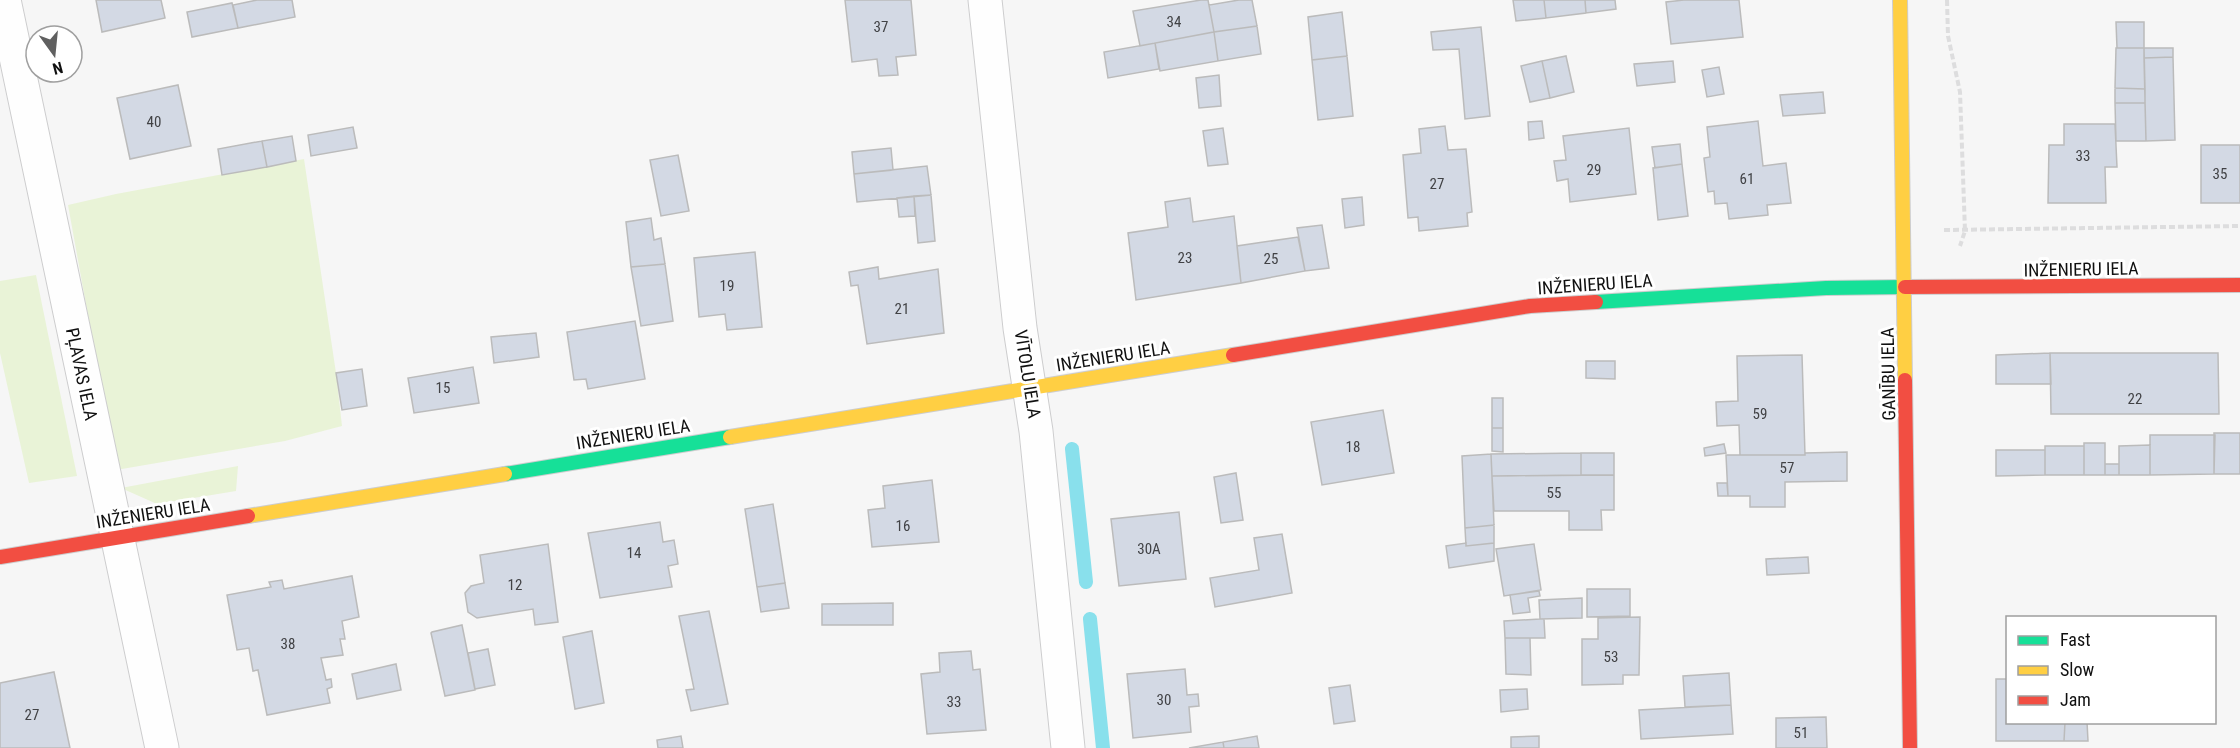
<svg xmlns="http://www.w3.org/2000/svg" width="2240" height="748" font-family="'Roboto Condensed',sans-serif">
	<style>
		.green { fill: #e9f3d7 }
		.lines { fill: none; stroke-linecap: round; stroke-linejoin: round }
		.stream { stroke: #89e0ec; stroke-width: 14 }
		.building { fill: #d3d9e4; stroke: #bbb; stroke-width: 1.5 }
		.street-casing { stroke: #cdcdce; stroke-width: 35 }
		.fast-casing { stroke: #cdcdce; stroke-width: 16 }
		.slow-casing { stroke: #cdcdce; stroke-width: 16 }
		.jam-casing { stroke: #cdcdce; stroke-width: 16 }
		.path { stroke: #ddddde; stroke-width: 4; stroke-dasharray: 6 3; stroke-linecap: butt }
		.street { stroke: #fefefe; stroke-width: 33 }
		.fast { stroke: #16e098; stroke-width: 14 }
		.slow { stroke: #ffcf43; stroke-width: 14 }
		.jam { stroke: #f24e42; stroke-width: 14 }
		.labels { text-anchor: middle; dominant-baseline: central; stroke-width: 6; stroke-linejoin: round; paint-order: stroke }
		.number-label { font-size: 15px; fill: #414245 }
		.street-label { font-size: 18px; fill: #101010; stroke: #fff }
	</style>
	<rect width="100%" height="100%" fill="#f6f6f6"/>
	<path class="green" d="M304 159 336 373 342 426 285 441 116 470 68 205 116 194Z
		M36 275 77 476 29 483 0 353V281Z
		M238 466 236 491 157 504 121 488Z"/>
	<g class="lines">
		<path class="stream" d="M1072 449 1086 582
			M1090 619 1103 748"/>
	</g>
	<path class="building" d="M96 0H161L165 18 102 32Z
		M257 0H292L295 17 238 28 233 5Z
		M845 0H911L916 55 896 57 898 75 879 76 877 59 852 62Z
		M1201 0H1208L1214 32 1140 46 1133 11Z
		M1239 0H1252L1257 26 1214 32 1209 5Z
		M1513 0H1544L1546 18 1516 21Z
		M1544 0H1585L1586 13 1546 18Z
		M1585 0H1615L1616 9 1586 13Z
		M1684 0H1739L1743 37 1671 44 1666 2Z
		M232 3 238 28 192 37 187 12Z
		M1342 12 1347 56 1312 60 1308 17Z
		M2116 22H2144V48H2117Z
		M1257 26 1261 54 1218 61 1214 32Z
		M1481 27 1490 116 1465 119 1459 49 1433 50 1431 32Z
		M1214 32 1218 61 1160 71 1155 43Z
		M1155 43 1159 69 1108 78 1104 52Z
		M2116 48H2144L2145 89 2115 88Z
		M2144 48H2173V57L2144 58Z
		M1347 56 1353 116 1318 120 1312 60Z
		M1566 56 1574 92 1550 98 1542 61Z
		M2173 57 2175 140 2146 141 2144 58Z
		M1542 61 1550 98 1530 102 1521 66Z
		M1673 61 1675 82 1637 86 1634 64Z
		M1719 67 1724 94 1707 97 1702 70Z
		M1219 75 1221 106 1199 108 1196 78Z
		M178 85 191 146 130 159 117 98Z
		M2115 88 2145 89V103H2115Z
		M1823 92 1825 113 1783 116 1780 95Z
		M2115 103H2145L2146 141H2116Z
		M1542 121 1544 138 1529 140 1528 122Z
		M1758 121 1763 166 1786 163 1791 203 1767 205 1768 215 1729 219 1727 203 1715 204 1714 191 1708 192 1704 158 1710 157 1707 127Z
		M2064 124H2115L2117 167H2105L2106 203H2048L2049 145H2064Z
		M1445 126 1448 150 1466 149 1472 212 1467 213 1468 226 1419 231 1418 217 1408 218 1403 155 1421 153 1419 129Z
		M353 127 357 148 311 156 308 135Z
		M1223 128 1228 164 1208 166 1203 131Z
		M1629 128 1636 194 1570 202 1568 179 1557 181 1554 161 1566 160 1563 136Z
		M292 136 296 161 267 167 262 141Z
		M262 141 267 167 222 175 218 149Z
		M1680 144 1682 164 1655 168 1652 147Z
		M2201 145H2240V203H2201Z
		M891 148 893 170 854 174 852 152Z
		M678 155 689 211 661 216 650 160Z
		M1682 164 1688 216 1658 220 1653 168Z
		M927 166 931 195 857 202 854 174Z
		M931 195 935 241 918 243 914 196Z
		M914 196 915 216 899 217 897 198Z
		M1362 197 1364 225 1345 228 1342 199Z
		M1190 198 1193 222 1234 216 1241 283 1136 300 1128 233 1168 227 1165 202Z
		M651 218 654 240 661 238 665 264 631 267 626 222Z
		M1322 225 1329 268 1305 271 1297 228Z
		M1298 237 1305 271 1241 283 1237 246Z
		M755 252 762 327 727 330 725 314 699 317 694 258Z
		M665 264 673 321 641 326 631 267Z
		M878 267 879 279 938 269 944 333 867 344 858 285 851 286 849 272Z
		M635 321 645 379 588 389 586 379 574 380 567 332Z
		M536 333 539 357 494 363 491 337Z
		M2050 353 2051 384H1996V355Z
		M2050 353H2218L2219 414H2051Z
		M1802 355 1805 455H1740L1739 425 1717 426 1716 402 1738 401 1737 356Z
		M1586 361H1615V379L1586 378Z
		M473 367 479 403 414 413 408 378Z
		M362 369 367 406 342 410 336 373Z
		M1492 398H1503V428H1492Z
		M1383 410 1394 473 1322 485 1311 422Z
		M1492 428H1503V452L1492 451Z
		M2214 433H2240V474H2214Z
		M2150 435H2215L2214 474 2150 475Z
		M2084 443H2105V475H2084Z
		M1724 444 1726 453 1705 456 1704 448Z
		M2150 445V475H2119V446Z
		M2045 446H2084V475H2045Z
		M1996 450H2045V475L1996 476Z
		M1847 452V481L1785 482V507H1750V496H1728L1726 455H1805V453Z
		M1581 453V475L1492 476 1491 454Z
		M1581 453H1614V475H1581Z
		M1491 454 1494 525 1465 528 1462 456Z
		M2105 464H2119V475H2105Z
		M1236 473 1243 520 1221 523 1214 477Z
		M1614 475V510H1601L1602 530H1569V511H1494L1492 476Z
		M932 480 939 542 872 547 868 510 885 508 883 486Z
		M1717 483H1727L1728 496H1718Z
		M773 504 785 583 757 587 745 509Z
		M1179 512 1186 579 1119 586 1111 519Z
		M660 522 663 542 674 540 678 564 668 566 672 587 600 598 588 533Z
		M1494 525V543L1466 546 1465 528Z
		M1282 534 1292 593 1215 607 1210 578 1259 570 1254 538Z
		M1466 543V546L1494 543V561L1449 568 1446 546Z
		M548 544 558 622 535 625 533 609 477 618 468 612 465 593 471 586 484 583 480 555Z
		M1534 544 1541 590 1504 596 1496 549Z
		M1808 557 1809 573 1767 575 1766 559Z
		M352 576 359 617 342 621 345 639H340L343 655 321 658 326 680 331 679 332 687 327 689 330 703 267 715 258 670 253 671 249 648 237 650 227 595 271 587 269 582 282 580 284 589Z
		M785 583 789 608 761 612 757 587Z
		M1587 589H1630V616L1587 617Z
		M1539 591 1540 596 1528 598 1530 612 1513 614 1510 595Z
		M1582 598V618L1540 619 1539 600Z
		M893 603V625H822V604Z
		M709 611 728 704 691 711 686 690 694 689 679 616Z
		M1640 617 1639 675H1623V684L1582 685V639H1598V618Z
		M1540 619H1544L1545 638H1505L1504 621Z
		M462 625 475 690 445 696 431 633 432 632Z
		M592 631 604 703 575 709 563 637Z
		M1505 638H1530L1531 675 1506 674Z
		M488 649 495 685 475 689 468 653Z
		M971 651 973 670 980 669 986 730 927 734 921 674 940 672 939 653Z
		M396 664 401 690 357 699 352 674Z
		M1185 669 1187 695 1198 694 1199 706 1189 707 1191 732 1133 738 1127 674Z
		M54 672 70 748H0V683Z
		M1729 673 1731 705 1685 707 1683 676Z
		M1996 679H2008V722H2065L2064 741H1996Z
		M1350 685 1355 721 1334 724 1329 688Z
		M1527 689 1528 709 1501 712 1500 690Z
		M1731 705 1733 734 1641 739 1639 710Z
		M1826 717 1827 748H1776V718Z
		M2065 722H2087L2088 741H2064Z
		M681 736 683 748H658L657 740Z
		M1257 736 1259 748H1224L1223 742Z
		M1539 736V748H1511V737Z
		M1223 742 1224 748H1189Z"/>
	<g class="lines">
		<g class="street-casing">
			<path id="street" d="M4 0 162 748
				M985 0 1020 328 1036 431 1068 748"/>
		</g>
		<g class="fast-casing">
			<path id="fast" d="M1596 302 1826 288 1905 287
				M505 474 730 437"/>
		</g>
		<g class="slow-casing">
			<path id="slow" d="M1900 0 1905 380
				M730 437 1233 355
				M248 516 505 474"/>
		</g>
		<g class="jam-casing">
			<path id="jam" d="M1905 287 2240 285
				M1233 355 1530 306 1596 302
				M1905 380 1910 748
				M0 557 248 516"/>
		</g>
		<path class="path" d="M1947 0 1948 36 1960 92 1965 231 1960 246
			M1944 230 2240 226"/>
		<use href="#street" class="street"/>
		<use href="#fast" class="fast"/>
		<use href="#slow" class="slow"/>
		<use href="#jam" class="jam"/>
	</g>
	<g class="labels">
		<g class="number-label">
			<text x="1174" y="22">34</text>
			<text x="881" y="27">37</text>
			<text x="154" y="122">40</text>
			<text x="2083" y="156">33</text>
			<text x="1594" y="170">29</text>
			<text x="2220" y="174">35</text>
			<text x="1747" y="179">61</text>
			<text x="1437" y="184">27</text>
			<text x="1185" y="258">23</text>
			<text x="1271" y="259">25</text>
			<text x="727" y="286">19</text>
			<text x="902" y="309">21</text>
			<text x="443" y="388">15</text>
			<text x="2135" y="399">22</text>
			<text x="1760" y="414">59</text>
			<text x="1353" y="447">18</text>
			<text x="1787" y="468">57</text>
			<text x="1554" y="493">55</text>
			<text x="903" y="526">16</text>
			<text x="1149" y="549">30A</text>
			<text x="634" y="553">14</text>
			<text x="515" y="585">12</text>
			<text x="288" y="644">38</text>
			<text x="1611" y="657">53</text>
			<text x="1164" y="700">30</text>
			<text x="954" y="702">33</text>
			<text x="32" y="715">27</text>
			<text x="1801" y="733">51</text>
		</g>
		<g class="street-label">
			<text transform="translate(2081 269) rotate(-1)">INŽENIERU IELA</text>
			<text transform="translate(1595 284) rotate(-4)">INŽENIERU IELA</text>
			<text transform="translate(1113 356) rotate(-9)">INŽENIERU IELA</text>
			<text transform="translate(82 374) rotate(78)">PĻAVAS IELA</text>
			<text transform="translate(1028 374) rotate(81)">VĪTOLU IELA</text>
			<text transform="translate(1888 374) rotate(-91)">GANĪBU IELA</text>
			<text transform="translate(633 434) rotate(-9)">INŽENIERU IELA</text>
			<text transform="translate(153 513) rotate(-9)">INŽENIERU IELA</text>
		</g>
	</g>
	<rect x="2006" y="616" width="210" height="108" fill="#ffffff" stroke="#9f9f9f" stroke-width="1.5"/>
	<rect x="2018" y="636" width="30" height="9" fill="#16e098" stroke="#9f9f9f" stroke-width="1.5"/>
	<text x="2060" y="646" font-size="18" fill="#101010">Fast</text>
	<rect x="2018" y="666" width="30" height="9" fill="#ffcf43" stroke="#9f9f9f" stroke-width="1.5"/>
	<text x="2060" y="676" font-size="18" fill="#101010">Slow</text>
	<rect x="2018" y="696" width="30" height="9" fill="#f24e42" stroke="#9f9f9f" stroke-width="1.5"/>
	<text x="2060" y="706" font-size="18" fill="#101010">Jam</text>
	<g transform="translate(54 54) rotate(165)"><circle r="28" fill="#ffffff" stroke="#9f9f9f" stroke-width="1.5"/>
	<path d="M0-4.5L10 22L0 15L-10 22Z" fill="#606060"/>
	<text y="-9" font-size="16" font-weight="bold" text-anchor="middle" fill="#101010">N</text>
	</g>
</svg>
